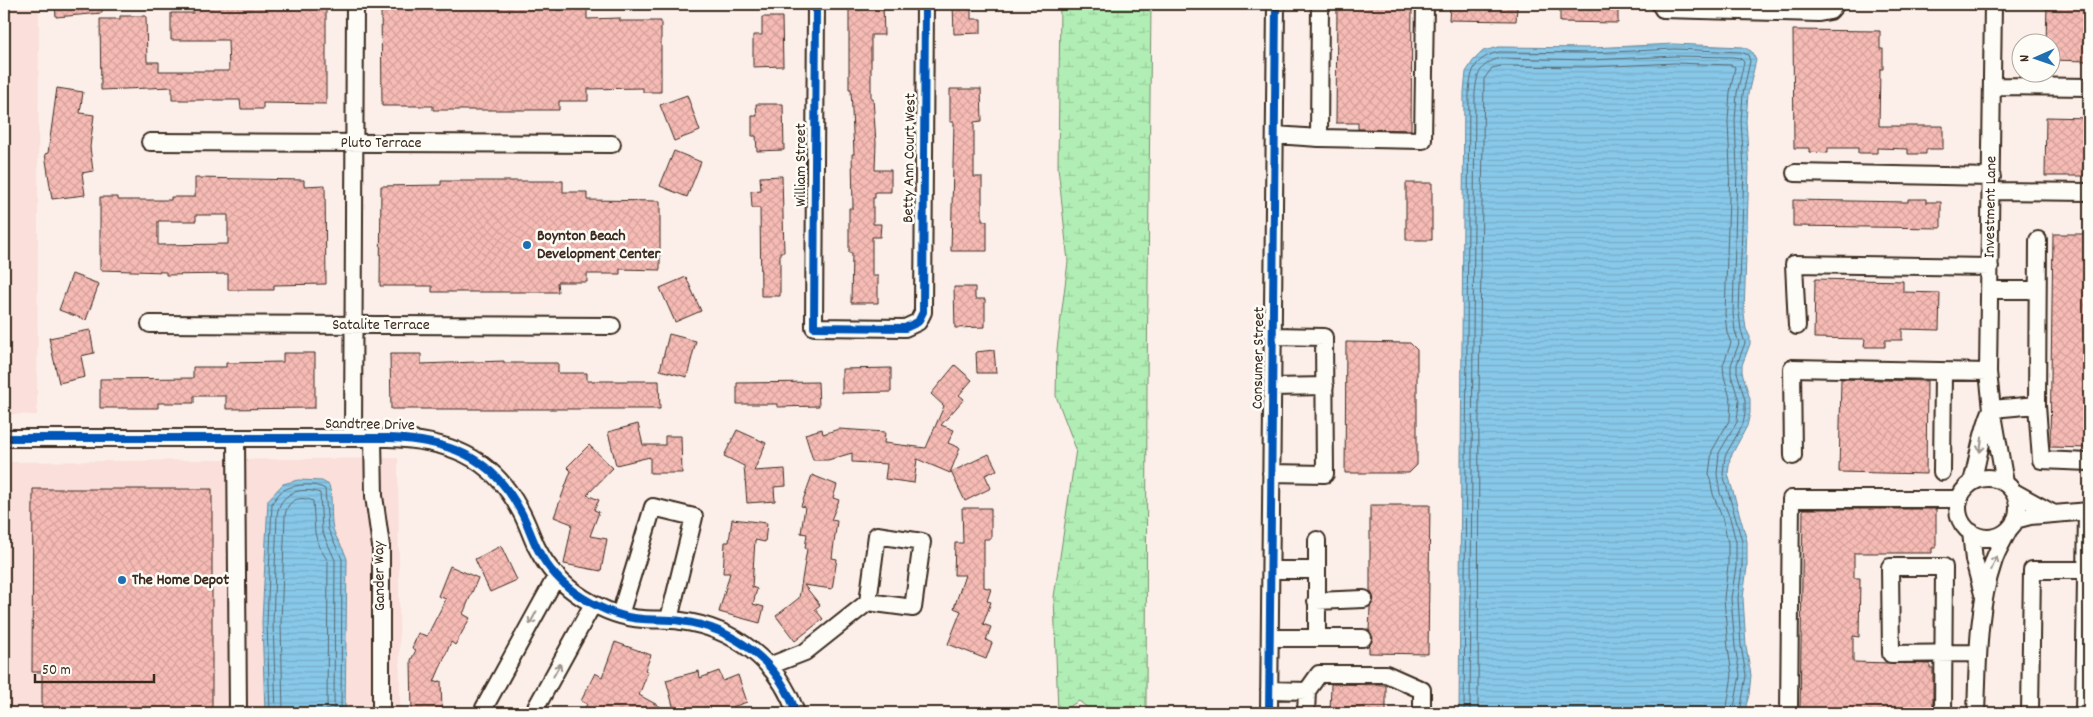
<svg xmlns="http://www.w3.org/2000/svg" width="2093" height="717" font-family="Dekko,sans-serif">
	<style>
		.built { fill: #fadfda }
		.wetland { fill: url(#wetland-marsh); stroke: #768c6a }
		.water { fill: url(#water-rules); stroke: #698998 }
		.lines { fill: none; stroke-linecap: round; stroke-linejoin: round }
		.shore { stroke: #5a696f; stroke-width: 1 }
		.building { fill: url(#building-cross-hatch); stroke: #3b2a1e; fill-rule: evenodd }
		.minor-casing { stroke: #3b2a1e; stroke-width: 20 }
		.minor { stroke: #fdfcf7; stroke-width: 16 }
		.cycleway-casing { stroke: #fdfcf7; stroke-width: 11 }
		.cycleway { stroke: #0057b8; stroke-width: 8 }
		.oneway { stroke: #9c938a }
		.poi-dot { fill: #1f6fb2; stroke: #fdfcf7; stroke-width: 2 }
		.labels { text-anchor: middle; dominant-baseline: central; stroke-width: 5; stroke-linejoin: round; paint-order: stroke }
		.street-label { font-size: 16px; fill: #3b2a1e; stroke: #fdfcf7 }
		.poi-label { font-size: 16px; font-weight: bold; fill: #3b2a1e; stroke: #fdfcf7; text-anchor: start }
	</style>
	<defs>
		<pattern id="wetland-marsh" width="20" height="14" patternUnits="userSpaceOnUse" patternTransform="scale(1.25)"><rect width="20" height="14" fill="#b1eeb5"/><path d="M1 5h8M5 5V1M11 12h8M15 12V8" fill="none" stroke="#99cc9b"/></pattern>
		<pattern id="water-rules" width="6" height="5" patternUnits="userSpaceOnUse" patternTransform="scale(1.25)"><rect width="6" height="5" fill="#88c8e9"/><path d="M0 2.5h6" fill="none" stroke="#76acc7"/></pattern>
		<pattern id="building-cross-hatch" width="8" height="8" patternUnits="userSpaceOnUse" patternTransform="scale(1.25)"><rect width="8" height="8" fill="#f7bbb5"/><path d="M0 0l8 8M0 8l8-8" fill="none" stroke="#d5a19b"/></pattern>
	</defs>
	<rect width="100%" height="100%" fill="#fcefea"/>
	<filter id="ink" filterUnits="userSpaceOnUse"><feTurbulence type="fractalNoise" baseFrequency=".02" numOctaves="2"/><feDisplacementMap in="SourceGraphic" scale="10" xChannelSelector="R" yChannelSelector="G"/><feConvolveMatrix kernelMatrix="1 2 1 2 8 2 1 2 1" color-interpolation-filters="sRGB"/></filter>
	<g filter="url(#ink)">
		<path class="built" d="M4 4H39L37 415 4 414Z
			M398 458 400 713H4V462Z"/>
		<path class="wetland" d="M1060 4H1151L1147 379 1146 713H1094L1079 701 1058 713 1054 597 1076 449 1056 396 1057 349 1068 262 1058 167Z"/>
		<path class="water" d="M1674 44 1743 47 1751 51 1756 60 1748 94 1746 121 1749 169 1744 313 1746 329 1750 337V344L1742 365V372L1750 399V413L1747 426 1730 458 1728 474 1747 541V567L1743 598 1746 646 1751 675 1749 695 1744 713H1459L1464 92 1466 72 1473 61 1483 51 1499 47 1591 48Z
			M298 480 322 481 329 485C333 499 330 515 333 529 336 540 344 548 347 559L345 713H265L262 622 268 500 283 484Z"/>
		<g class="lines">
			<path class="shore" d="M270 713 267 622 272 503C276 498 280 491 286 489 296 484 316 483 325 489L328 529 342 559 341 713
				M276 713 273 622 277 515C280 493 300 486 320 493L322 531 335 560 334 713
				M283 713 281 622 285 516C287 500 299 495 313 501L315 533 319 547 328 561 327 713
				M1464 713 1469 92C1471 69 1475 58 1499 52L1591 53 1675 49 1741 52 1748 55 1750 61 1743 94 1741 121 1744 169 1739 313 1741 330 1745 343 1737 364V372L1745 400V412L1743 424 1725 456 1723 474 1742 541V567L1738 598 1741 646 1746 675 1740 713
				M1470 713 1475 93C1477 73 1480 64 1500 58L1591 60 1675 56 1732 57 1740 58 1744 62 1737 93 1735 121 1737 169 1733 314 1735 331 1739 343 1731 365V375L1739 401 1737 422 1719 453 1717 474 1720 493 1730 518 1736 542V567L1731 598 1735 647 1740 675 1733 713
				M1478 713 1479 392 1484 79 1492 68 1501 66 1591 67 1675 63 1731 65 1735 67 1730 92 1728 121 1730 169 1725 314 1727 333 1731 343 1723 365 1724 376 1731 402 1730 419 1712 451 1709 474 1713 494 1723 520 1728 543V566L1724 598 1728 648 1732 675 1726 713"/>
		</g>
		<path class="building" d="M55 4H102V13L56 17Z
			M193 4H326V104L263 103V109H241L240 100H172V87L101 90 100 19H120V16H146L147 62H159V71H229L228 40H171V13H193Z
			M381 4H557V10L587 9V19L620 18V21H661V92H643V88L588 89V101H559V110H433V106H382Z
			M849 4H883L884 35H871V98H873L876 143 875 170H891V192H875V198H873V224H881L880 237H872V276H878V303H851L852 253H849V208H853L852 154H854L851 89H849Z
			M953 4H971V19H981V33L954 34Z
			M1337 4H1412L1411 130 1358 129V123H1336Z
			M2047 4H2089V61L2050 60V42H2046Z
			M1450 5 1517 7 1516 21 1449 20Z
			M1560 7 1618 8V23L1560 22Z
			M762 17H782L783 66 753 67V35H762Z
			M1793 30 1880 31V49H1883V69H1880L1879 126H1943V149H1926V154H1908V149L1877 148V153H1858V148H1828V153L1809 152V148H1794Z
			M57 88 83 92 80 113 94 115 90 147 93 171 82 173 85 195 52 199 45 154 48 153Z
			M950 89H981L982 121 974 122V177H982V221H987V251H951L954 122H950Z
			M687 95 700 131 674 141 660 105Z
			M756 104H783L784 150 757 151 756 136H752V116H757Z
			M2046 117 2089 118V176H2045Z
			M674 151 701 162 687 197 660 186Z
			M782 176 784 252H780V296H761L760 208H752L751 191 761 190 760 177Z
			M195 178 304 180V186L325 185 326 284 274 285V290H228V274L166 275V272L100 270V197H118V200H171V197H195ZM196 215H228V244L158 245V221H196Z
			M441 181H563V192H587V200L660 201V270L620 269V274H587V282H557L558 292H432V286H380L381 186 441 185Z
			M1406 183H1432V240H1406Z
			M1908 199H1926V202H1941V228L1793 226V200L1908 202Z
			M2053 234H2089V448L2050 447Z
			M72 274 99 284 86 320 59 310Z
			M686 277 701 311 675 322 660 288Z
			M1815 279 1903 281V292L1940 293 1939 330 1902 329V340H1885V347H1864L1865 339 1814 338Z
			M954 287H975V299H985V327L955 328Z
			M90 330 94 353 81 356 85 377 59 383 49 338Z
			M669 334 696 341 687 377 660 370Z
			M1346 342 1410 343 1417 350V465L1409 473H1345Z
			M994 350 996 373H977L976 352Z
			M283 353H315V408L226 409V396H194V403H158V408H100V379L193 378V367H226V363L283 362Z
			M390 354H421V364L504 361V363H558V373H587V381H659L660 409H391Z
			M955 365 972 380 959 395 964 399 941 425 954 430 948 443 960 448 950 473 917 459 914 483 885 479 887 464 852 462V453L828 460H813L805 434 822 429 823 434 839 429 885 432 884 443 926 448 944 406 931 394Z
			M891 368V392L842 393V369Z
			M1841 379 1927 381 1926 474 1839 472Z
			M818 382 819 406 777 407V404H737V383Z
			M638 424 643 445H665V436H681L682 473H650V457L616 465 608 432Z
			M737 430 766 443 754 471 785 469 786 486 774 487 775 501 747 503 744 466 724 456Z
			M589 445 613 468 587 495 599 500 594 510 599 512 590 536 607 539 601 571 564 564 572 524 554 517 571 471 567 467Z
			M989 454 997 470 985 475 991 488 965 501 951 472Z
			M812 475 837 485 833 498 839 500 831 520 837 521 832 558 837 559 832 589 804 585 820 605 815 609 823 619 795 641 776 616 799 598 807 549 805 548 807 534 801 533 805 507 801 506Z
			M33 489H212V713H42V672H32Z
			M1370 505H1430L1428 654 1369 653V646L1373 638 1369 631 1370 607 1374 599 1370 591Z
			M962 508H991V539H984V587L991 589 987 601 991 602 983 624 991 627 986 640 992 643 986 659 948 644 961 611 954 608 965 575H954L955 543H963Z
			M1803 509H1936V548H1932V553H1854V578H1860L1859 637 1853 636V662L1930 664V668H1933V713H1805V711H1800Z
			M732 519 767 523 765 542 755 540 752 587 757 589 753 604 764 607 760 623 719 612 730 573H723L725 542H729Z
			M501 546 517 580 490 592 475 559Z
			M450 566 478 578 463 614 470 618 455 645 451 642 434 682 441 681 442 712 412 713 411 660 416 650 412 648 418 633 427 636 446 599 438 596Z
			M615 642 651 655 645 670 648 672 639 695 672 713H582L587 704 581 701 595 673 602 677Z
			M699 671 700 678 719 671 723 681 738 675 747 702 715 713H675L666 680Z
			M1331 684 1386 685V713H1330Z"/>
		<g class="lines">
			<g class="minor-casing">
				<path id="minor" d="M816 4 814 327 905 328 918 322 923 312 925 4
					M1660 4 1663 9 1819 13 1830 11 1836 4
					M1993 4 1988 372 1992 409 2005 483
					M1993 86 2089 87
					M1275 135 1319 138 1320 4
					M1319 138 1423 140 1425 4
					M150 142 612 144
					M1795 173 1992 177
					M1992 191 2089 192
					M1990 290H2037
					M150 324 612 326
					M1797 326 1794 264 1990 267
					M1272 387 1325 386
					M2037 405 2041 460 2089 462
					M1992 409 2037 405 2038 240
					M4 438H388C446 440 491 455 520 510 527 522 531 536 537 548 547 568 564 586 583 598 601 609 622 618 643 619 656 620 668 619 681 621 734 628 779 662 796 713
					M236 438 238 713
					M353 438 355 4
					M373 438 374 496 381 546V713
					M1793 456 1792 368 1988 372
					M1942 472 1943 372
					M1271 473 1325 474 1324 337 1273 336
					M1958 508a30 30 0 1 1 60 0a30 30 0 1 1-60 0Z
					M1972 482C1979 457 1981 433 1992 409
					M2014 492 2054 514
					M2015 520 2030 516 2089 511
					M1971 532 1974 560 1983 594
					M1317 540V570
					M1271 570H1317V638
					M1316 601 1364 599
					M620 615 653 507 694 517 669 619
					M1270 638H1363
					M769 666 805 652 868 602 913 608 922 542 877 535 868 602
					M1269 690 1307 691 1306 713
					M1307 691 1319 674H1386L1422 690V713
					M485 713 484 708 557 575
					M533 713 593 604
					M1269 713 1276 4
					M1789 713 1791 499H1959
					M1943 713 1944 567H1890L1891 654 1978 653
					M1976 713C1978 663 1977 610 1993 563 1996 552 2003 541 2008 531
					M2030 713 2032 570H2086
					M2084 713 2087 511"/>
			</g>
			<use href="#minor" class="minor"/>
			<g class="cycleway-casing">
				<path id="cycleway" d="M816 4 814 327 905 328 918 322 923 312 925 4
					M4 438H388C446 440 491 455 520 510 527 522 531 536 537 548 547 568 564 586 583 598 601 609 622 618 643 619 656 620 668 619 681 621 734 628 779 662 796 713
					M1269 713 1276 4"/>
			</g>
			<use href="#cycleway" class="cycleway"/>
		</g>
		<defs><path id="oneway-shaft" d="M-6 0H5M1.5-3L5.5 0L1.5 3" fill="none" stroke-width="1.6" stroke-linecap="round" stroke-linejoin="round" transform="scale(1.25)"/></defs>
		<g class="oneway">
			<use href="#oneway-shaft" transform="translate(1981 445) rotate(98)"/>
			<use href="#oneway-shaft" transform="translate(1994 563) rotate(-69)"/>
			<use href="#oneway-shaft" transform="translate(533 618) rotate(118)"/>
			<use href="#oneway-shaft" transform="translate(557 670) rotate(-61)"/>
		</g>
	</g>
	<g class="poi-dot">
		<circle cx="527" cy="245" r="5"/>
		<circle cx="122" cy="580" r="5"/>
	</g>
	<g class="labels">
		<g class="street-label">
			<text x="381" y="143">Pluto Terrace</text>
			<text transform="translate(910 158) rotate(-89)">Betty Ann Court West</text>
			<text transform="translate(801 165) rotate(-90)">William Street</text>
			<text transform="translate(1991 207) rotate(-89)">Investment Lane</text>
			<text x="381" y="325">Satalite Terrace</text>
			<text transform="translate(1259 358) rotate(-89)">Consumer Street</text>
			<text transform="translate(370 425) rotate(1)">Sandtree Drive</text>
			<text transform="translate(380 576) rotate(-91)">Gander Way</text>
		</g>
		<g class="poi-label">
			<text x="537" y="236">Boynton Beach<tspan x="537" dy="18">Development Center</tspan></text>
			<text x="132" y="580">The Home Depot</text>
		</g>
	</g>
	<rect width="2093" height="717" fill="none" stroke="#fdfcf7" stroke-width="20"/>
	<rect x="10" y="10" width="2073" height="697" fill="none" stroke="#3b2a1e" stroke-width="2" filter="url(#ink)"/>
	<g transform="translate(2036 58) rotate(268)"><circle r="24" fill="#fdfcf7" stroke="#afa8a0"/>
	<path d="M0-4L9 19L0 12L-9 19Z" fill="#1f6fb2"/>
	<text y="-8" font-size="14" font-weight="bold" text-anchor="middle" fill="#3b2a1e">N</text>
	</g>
	<path d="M35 674v8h119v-8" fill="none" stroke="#3b2a1e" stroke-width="2.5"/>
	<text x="42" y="674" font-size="15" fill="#3b2a1e" stroke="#fdfcf7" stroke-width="4" paint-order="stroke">50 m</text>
</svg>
